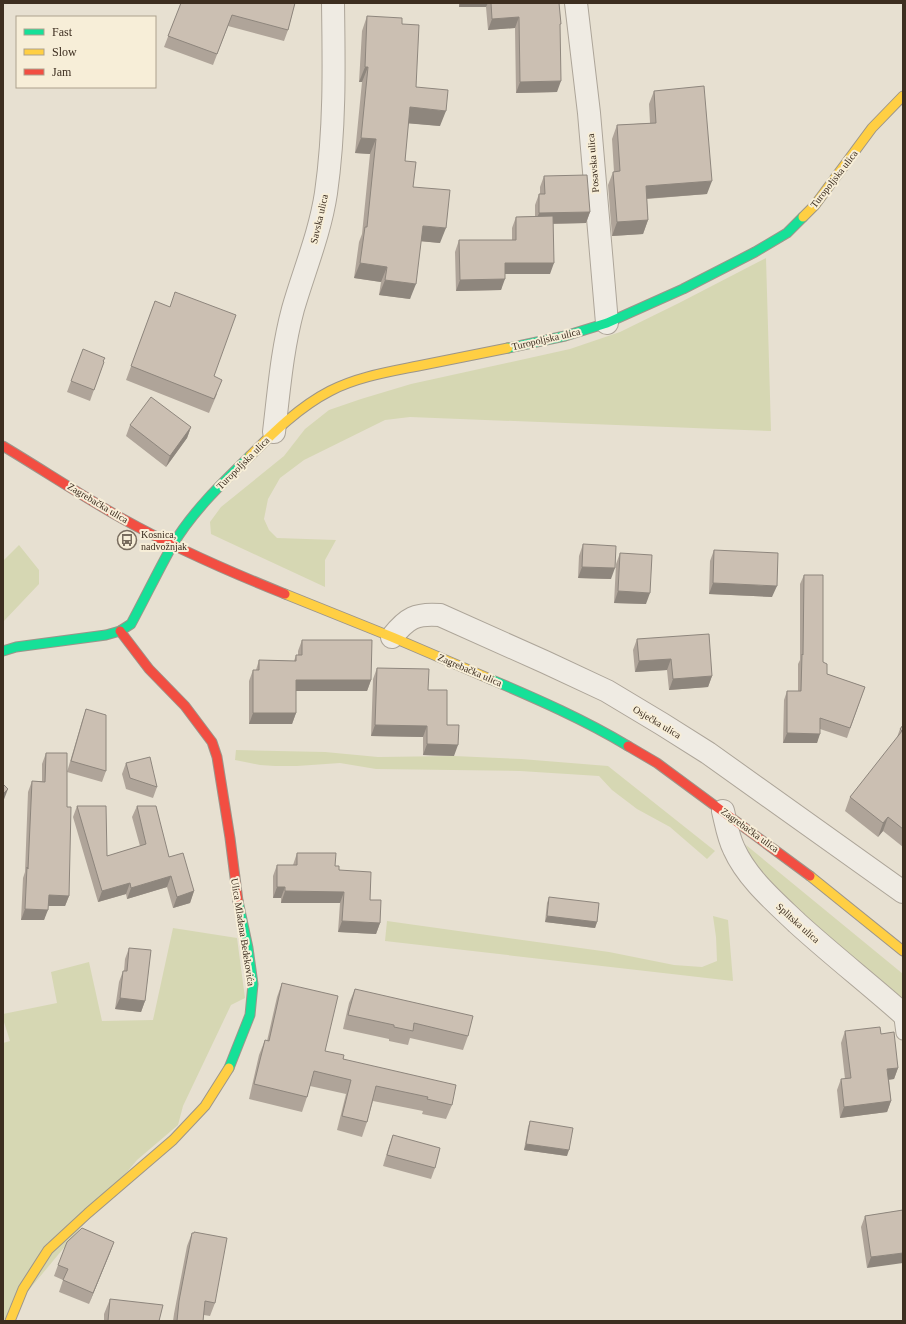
<svg xmlns="http://www.w3.org/2000/svg" width="906" height="1324" font-family="'Times New Roman',serif">
	<style>
		.green { fill: #d6d7b3 }
		.lines { fill: none; stroke-linecap: round; stroke-linejoin: round }
		.lane-casing { stroke: #ada599; stroke-width: 15 }
		.street-casing { stroke: #ada599; stroke-width: 24 }
		.fast-casing { stroke: #9c958a; stroke-width: 11 }
		.slow-casing { stroke: #9c958a; stroke-width: 11 }
		.jam-casing { stroke: #9c958a; stroke-width: 11 }
		.lane { stroke: #efebe3; stroke-width: 13 }
		.street { stroke: #efebe3; stroke-width: 22 }
		.fast { stroke: #16e098; stroke-width: 9 }
		.slow { stroke: #ffcf43; stroke-width: 9 }
		.jam { stroke: #f24e42; stroke-width: 9 }
		.wall { fill: #afa499 }
		.shaded-wall { fill: #8e867d }
		.building { fill: #cbbfb2; stroke: #8e867d }
		.labels { text-anchor: middle; dominant-baseline: central; stroke-width: 4; stroke-linejoin: round; paint-order: stroke }
		.street-label { font-size: 10px; fill: #3d2e20; stroke: #f7eed8 }
		.poi-label { font-size: 10px; fill: #3d2e20; stroke: #f7eed8; text-anchor: start }
	</style>
	<rect width="100%" height="100%" fill="#e7e0d1"/>
	<path class="green" d="M766 258 771 431 410 417 385 420 304 460 280 478 268 499 264 519 269 530 277 538 336 540 325 560V587L211 534 210 522 221 507 284 456 305 429 329 410 361 399 411 384 570 349 620 332 679 303Z
		M19 545 39 570V584L3 622V561Z
		M236 750 325 752 378 757 454 756 521 759 608 766 715 851 707 859 670 827 637 809 612 790 599 776 520 771 376 769 340 763 297 766H275L260 765 235 760Z
		M746 845 903 974V1004L780 895 752 860Z
		M713 916 728 920 733 981 385 941 387 921 609 952 674 965 702 967 717 961 716 937Z
		M173 928 237 938 245 998 231 1005 183 1106 178 1125 137 1160 3 1321V1043L10 1041 3 1019V1014L57 1003 51 972 89 962 102 1021 153 1020Z"/>
	<g class="lines">
		<g class="lane-casing">
			<path id="lane" d="M900 1011 903 1033"/>
		</g>
		<g class="street-casing">
			<path id="street" d="M576 3 589 113 607 323
				M274 432C279 390 282 350 293 309 304 271 320 233 326 193 335 130 334 67 333 3
				M392 637C407 618 416 613 440 615L545 662 607 691 662 724 708 753 903 892
				M723 811C726 823 728 837 734 849 747 878 774 901 797 923 831 954 868 983 903 1014"/>
		</g>
		<g class="fast-casing">
			<path id="fast" d="M508 348 565 336 607 323 683 289 755 252 787 233 803 217
				M3 651 16 647 106 635 120 631 131 624C145 598 158 571 172 546 192 512 222 483 250 456
				M490 679C537 699 585 720 628 746
				M229 1068 250 1015 253 984 248 948 238 901"/>
		</g>
		<g class="slow-casing">
			<path id="slow" d="M803 217 815 205 872 128 903 96
				M250 456C274 432 299 407 330 391 357 377 388 372 418 366 448 360 478 354 508 348
				M285 594 392 637 490 679
				M810 876 903 951
				M10 1321 23 1289 48 1250 88 1213 173 1140 205 1106 229 1068"/>
		</g>
		<g class="jam-casing">
			<path id="jam" d="M3 446C43 470 82 496 123 519 175 548 230 572 285 594
				M120 631 149 669 185 706 212 742 217 757 230 838 238 901
				M628 746 657 763 810 876"/>
		</g>
		<use href="#lane" class="lane"/>
		<use href="#street" class="street"/>
		<use href="#fast" class="fast"/>
		<use href="#slow" class="slow"/>
		<use href="#jam" class="jam"/>
	</g>
	<path class="wall" d="M181 3H295L288 30 284 41 228 26 213 65 164 47Z
		M459 3H559L560 27 557 92 516 93 515 28 488 30 486 7H459Z
		M367 16 402 24 416 87 440 126 408 123 405 161 413 187 440 243 421 241 410 299 379 295 381 282 354 278 359 242 362 234 370 154 355 153 362 82H359L362 31Z
		M654 91 707 194 647 199 648 220 643 234 612 236 608 185 613 172H614L612 139 617 125 650 123 649 104Z
		M544 176 590 212 586 223 553 224 550 274H505L501 290 456 291 455 252 459 240H512V228L516 217 535 216V205L539 194H540V187Z
		M155 301 214 376 217 394 209 413 126 380Z
		M105 358 103 361 104 362 90 401 67 392 71 381Z
		M130 425 191 427 187 438 166 467 126 436Z
		M583 544 611 579 578 578 579 556Z
		M714 550 772 597 709 594 710 561Z
		M620 553 646 604 614 603 616 564Z
		M804 575 823 662 827 674 865 687 847 738 820 729 817 743H783L784 700 787 691H798V664L800 660V584Z
		M637 639 712 676 708 687 669 690 667 670 635 672 633 650Z
		M302 640 371 680 367 691H296V713L292 724H249V681L253 670H256L259 660 294 661 296 655H298V651Z
		M377 668 428 690 447 725 454 756 423 755V737L371 736 373 679Z
		M86 709 106 771 102 782 67 772 82 721Z
		M903 725V847L883 831 878 837 845 811 850 797 896 740 900 729Z
		M46 753 67 807 69 896 65 906H48L44 920H21L23 878 25 872 28 792 32 781H42V764Z
		M126 763 157 787 153 798 126 789 122 774Z
		M77 806 107 856 140 846 132 817 137 806 169 857 194 891 190 903 173 908 167 887 127 899 126 894 98 902 73 817Z
		M297 853 335 866 370 900 380 923 376 934 338 932 340 903H281V898H273V876L277 865H293Z
		M549 897 597 922 595 928 545 922 547 903Z
		M129 948 145 1001 141 1012 115 1009 119 982 123 971H124L125 959Z
		M282 983 325 1051 452 1105 446 1119 422 1114 423 1111 373 1101 367 1122 362 1137 337 1130 346 1094 310 1086 307 1097 302 1112 249 1099 259 1055 265 1040 267 1041 277 997Z
		M355 989 468 1036 463 1050 410 1038 408 1045 389 1041V1039L343 1029 349 1003Z
		M845 1031 881 1034 898 1068 894 1079 889 1080 891 1101 887 1112 840 1118 837 1090 841 1079H845L841 1043Z
		M530 1121 567 1156 524 1150 528 1127Z
		M393 1135 435 1168 431 1179 383 1166 389 1146Z
		M903 1210 867 1268 861 1227 865 1216Z
		M192 1233 215 1303 210 1316 204 1315 203 1321H173L174 1314 187 1246Z
		M114 1242 89 1304 59 1292 63 1280 54 1276 58 1265Z
		M110 1299 159 1321H104V1314Z"/>
	<path class="shaded-wall" d="M460 3H488L486 7H459Z
		M519 17 515 28 488 30 492 19Z
		M365 67H368L362 82H359Z
		M561 81 557 92 516 93 520 82Z
		M410 107 446 111 440 126 404 123Z
		M361 138 376 139 370 154 355 153Z
		M712 181 707 194 641 199 646 186Z
		M590 212 586 223 535 224 539 213Z
		M648 220 643 234 612 236 617 222Z
		M423 226 446 228 440 243 418 241Z
		M360 263 387 267 381 282 354 278Z
		M505 263H554L550 274H501Z
		M505 279 501 290 456 291 460 280Z
		M385 280 416 284 410 299 379 295Z
		M191 427 187 438 166 467 170 456Z
		M582 567 615 568 611 579 578 578Z
		M713 583 777 586 772 597 709 594Z
		M618 591 650 593 646 604 614 603Z
		M671 659 667 670 635 672 639 661Z
		M712 676 708 687 669 690 673 679Z
		M296 680H371L367 691H292Z
		M253 713H296L292 724H249Z
		M375 725 427 726 423 737 371 736Z
		M787 733 820 734 817 743H783Z
		M427 744 458 745 454 756 423 755Z
		M8 789 3 802V794Z
		M888 817 883 831 878 837 883 823Z
		M171 876 167 887 127 899 131 888Z
		M130 883 126 894 98 902 102 891Z
		M277 887H285L281 898H273Z
		M194 891 190 903 173 908 177 897Z
		M285 891 344 892 340 903H281Z
		M49 895 69 896 65 906H45Z
		M25 909 48 910 44 920H21Z
		M547 916 597 922 595 928 545 922Z
		M342 921 380 923 376 934 338 932Z
		M120 998 145 1001 141 1012 115 1009Z
		M898 1068 894 1079 883 1080 887 1069Z
		M891 1101 887 1112 840 1118 844 1107Z
		M526 1144 569 1150 567 1156 524 1150Z
		M114 1242 110 1253 89 1304 93 1293Z
		M903 1253V1263L867 1268 871 1257Z"/>
	<path class="building" d="M181 3H295L288 30 232 15 217 54 168 36Z
		M491 3H559L561 24H560L561 81 520 82 519 17 492 19Z
		M367 16 402 18V24L419 25 416 87 448 90 446 111 410 107 405 161 416 162 413 187 450 190 446 228 423 226 416 284 385 280 387 267 360 263 365 227H367L376 139 361 138 368 67H365Z
		M704 86 712 181 646 186 648 220 617 222 613 172 620 171 617 125 656 123 654 91Z
		M587 175 590 212 539 213V194H545L544 176Z
		M553 216 554 263H505V279L460 280 459 240H516V217Z
		M175 292 236 315 214 376 222 380 214 399 131 366 155 301 170 307Z
		M83 349 105 358 103 361 104 362 94 390 71 381Z
		M151 397 191 427 170 456 130 425Z
		M583 544 616 546 615 568 582 567Z
		M714 550 778 553 777 586 713 583Z
		M620 553 652 555 650 593 618 591Z
		M804 575H823V662L827 664V674L865 687 850 728 820 718V734L787 733V691H801L802 654 803 655Z
		M709 634 712 676 673 679 671 659 639 661 637 639Z
		M302 640H372L371 680H296V713H253V670H259V660L296 661V655H302Z
		M377 668 429 669 428 690H447V725H459L458 745 427 744V726L375 725Z
		M86 709 106 715V771L71 761Z
		M903 725V829L888 817 883 823 850 797 902 731 900 729Z
		M46 753H67V807H71L69 896 49 895 48 910 25 909 27 867 28 869 32 781 45 782Z
		M150 757 157 787 130 778 126 763Z
		M3 784 8 789 3 794Z
		M77 806H106L107 856 146 844 137 806H156L169 857 183 853 194 891 177 897 171 876 131 888 130 883 102 891Z
		M297 853H336L335 866H339V870L371 872 370 900H381L380 923 342 921 344 892 285 891V887H277V865H297Z
		M549 897 599 903 597 922 547 916Z
		M129 948 151 950 145 1001 120 998 123 971H127Z
		M282 983 338 996 325 1051 344 1055 343 1059 456 1085 452 1105 427 1099 428 1097 376 1086 367 1122 342 1116 351 1080 314 1071 307 1097 254 1084 265 1040 269 1041Z
		M355 989 473 1016 468 1036 414 1023 413 1031 394 1027V1025L348 1015Z
		M880 1027 881 1034 894 1032 898 1068 887 1069 891 1101 844 1107 841 1079 851 1078 845 1031Z
		M530 1121 573 1128 569 1150 526 1144Z
		M393 1135 440 1148 435 1168 387 1155Z
		M903 1210V1253L871 1257 865 1216Z
		M82 1228 114 1242 93 1293 63 1280 68 1269 58 1265 67 1242Z
		M194 1232 227 1238 215 1303 205 1301 203 1321H177L179 1301 192 1233H194Z
		M110 1299 163 1305 159 1321H108Z"/>
	<defs>
		<g id="bus-ring" transform="scale(1)"><circle r="9.5" fill="#f7eed8" stroke="#786c5e" stroke-width="1.5"/><path d="M-5-6H5V4H4V6H2V4H-2V6H-4V4H-5ZM-3.5-4V0h7V-4ZM-3.5 1.2v1.5H-2V1.2ZM2 1.2v1.5H3.5V1.2Z" fill="#786c5e"/></g>
	</defs>
	<g fill-rule="evenodd">
		<use href="#bus-ring" x="127" y="540"/>
	</g>
	<g class="labels">
		<g class="street-label">
			<text transform="translate(593 163) rotate(-95)">Posavska ulica</text>
			<text transform="translate(834 179) rotate(-52)">Turopoljska ulica</text>
			<text transform="translate(319 219) rotate(-77)">Savska ulica</text>
			<text transform="translate(546 339) rotate(-13)">Turopoljska ulica</text>
			<text transform="translate(243 463) rotate(-45)">Turopoljska ulica</text>
			<text transform="translate(98 503) rotate(31)">Zagrebačka ulica</text>
			<text transform="translate(470 670) rotate(23)">Zagrebačka ulica</text>
			<text transform="translate(657 722) rotate(31)">Osječka ulica</text>
			<text transform="translate(750 830) rotate(36)">Zagrebačka ulica</text>
			<text transform="translate(798 923) rotate(42)">Splitska ulica</text>
			<text transform="translate(243 932) rotate(81)">Ulica Mladena Bedekovića</text>
		</g>
		<g class="poi-label">
			<text x="141" y="534">Kosnica,<tspan x="141" dy="12">nadvožnjak</tspan></text>
		</g>
	</g>
	<rect width="906" height="1324" fill="none" stroke="#3d2e20" stroke-width="8"/>
	<rect x="16" y="16" width="140" height="72" fill="#f7eed8" stroke="#ada18e"/>
	<rect x="24" y="29" width="20" height="6" fill="#16e098" stroke="#ada18e"/>
	<text x="52" y="36" font-size="12" fill="#3d2e20">Fast</text>
	<rect x="24" y="49" width="20" height="6" fill="#ffcf43" stroke="#ada18e"/>
	<text x="52" y="56" font-size="12" fill="#3d2e20">Slow</text>
	<rect x="24" y="69" width="20" height="6" fill="#f24e42" stroke="#ada18e"/>
	<text x="52" y="76" font-size="12" fill="#3d2e20">Jam</text>
</svg>
